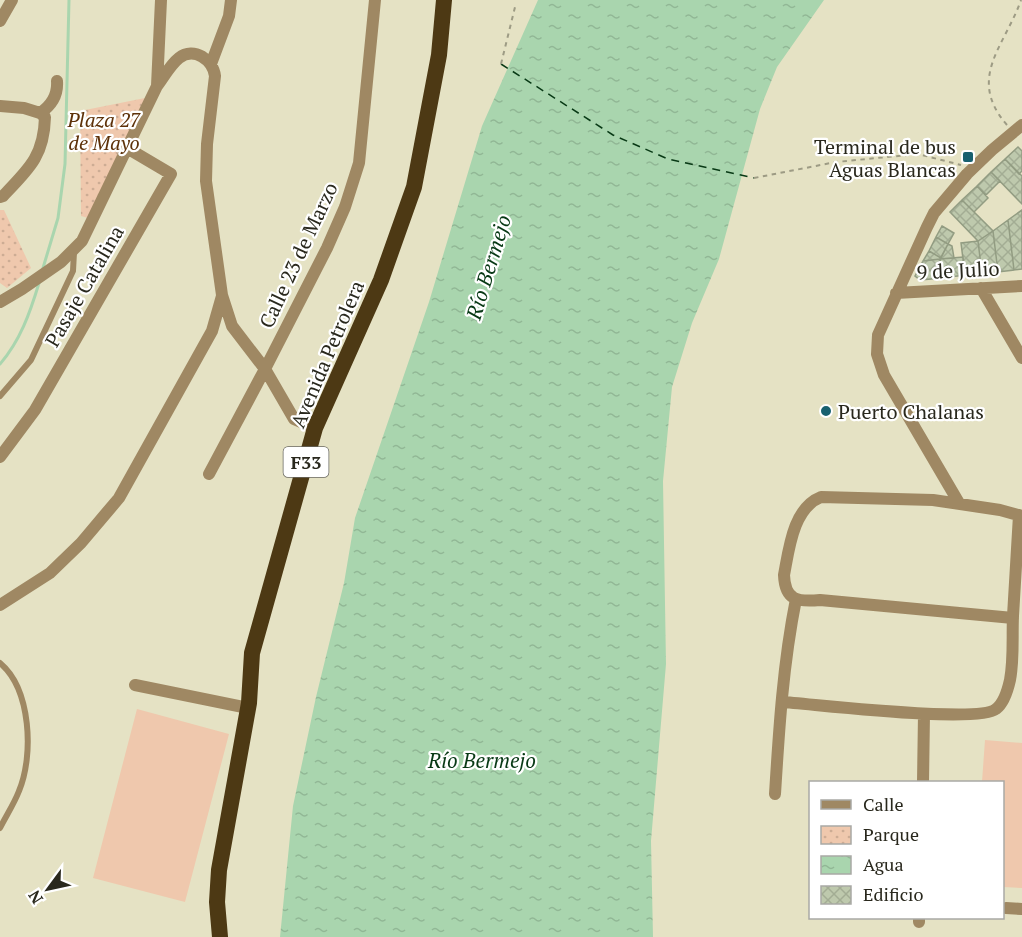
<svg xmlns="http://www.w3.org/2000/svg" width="1022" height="937" font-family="'PT Serif',serif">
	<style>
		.park { fill: url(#park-dots) }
		.garden { fill: #efc8ad }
		.water { fill: url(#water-ripples) }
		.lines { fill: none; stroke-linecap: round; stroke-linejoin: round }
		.stream { stroke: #a9d5ae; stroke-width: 3 }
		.ferry { stroke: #083915; stroke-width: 1.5; stroke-dasharray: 8 6; stroke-linecap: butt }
		.building { fill: url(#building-cross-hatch); stroke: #929c82; stroke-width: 1.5 }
		.path { stroke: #9d9b84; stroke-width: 2; stroke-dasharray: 4.5 4.5; stroke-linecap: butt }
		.service { stroke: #9f8863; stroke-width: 6 }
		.minor { stroke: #9f8863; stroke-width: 12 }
		.trunk { stroke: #4d3914; stroke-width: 16 }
		.poi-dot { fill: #17606f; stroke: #fff; stroke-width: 2 }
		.labels { text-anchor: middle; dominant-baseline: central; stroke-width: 4.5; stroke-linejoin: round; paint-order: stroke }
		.shield { fill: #fff; stroke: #696861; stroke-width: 1.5 }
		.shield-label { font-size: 18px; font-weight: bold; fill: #29281d }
		.park-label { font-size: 20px; font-style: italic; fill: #5d3109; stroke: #fff }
		.poi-label { font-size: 20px; fill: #29281d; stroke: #fff; text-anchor: end }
		.street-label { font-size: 20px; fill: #29281d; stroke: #fff }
		.water-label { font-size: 21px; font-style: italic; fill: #083915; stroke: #fff }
	</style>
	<defs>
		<pattern id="park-dots" width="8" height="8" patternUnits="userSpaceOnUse" patternTransform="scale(1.5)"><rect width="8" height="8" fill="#efc8ad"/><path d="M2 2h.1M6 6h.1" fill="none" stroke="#cdac94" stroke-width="1.8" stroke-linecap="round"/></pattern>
		<pattern id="water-ripples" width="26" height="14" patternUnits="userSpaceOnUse" patternTransform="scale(1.5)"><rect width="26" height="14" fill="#a9d5ae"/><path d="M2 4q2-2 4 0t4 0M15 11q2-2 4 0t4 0" fill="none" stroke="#91b795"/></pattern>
		<pattern id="building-cross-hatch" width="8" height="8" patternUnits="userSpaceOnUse" patternTransform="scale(1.5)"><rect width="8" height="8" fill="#bec9ad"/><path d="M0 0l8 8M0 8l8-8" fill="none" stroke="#a3ad94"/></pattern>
	</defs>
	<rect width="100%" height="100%" fill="#e5e2c4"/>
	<path class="park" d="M145 98 88 218 81 216 80 111Z
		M0 210H4L31 268 7 288 0 283Z"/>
	<path class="garden" d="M137 709 229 734 185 902 93 878Z
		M985 740 1022 743V888L1003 887 1002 782H982Z"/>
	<path class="water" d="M538 0H824L777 67 760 109 719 259 692 323 672 387 663 481 666 664 651 841 653 937H280L293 806 316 697 344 583 355 518 429 302 482 126Z"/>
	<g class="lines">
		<path class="stream" d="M43 268 58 218 65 164 69 0
			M0 364C20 341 30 313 39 283"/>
		<path class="ferry" d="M501 64 613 135 668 159 754 178"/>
	</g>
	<path class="building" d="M1018 147 1022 151V171L1019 174 1005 159Z
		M1005 159 1022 176V204L991 172Z
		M991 172 1000 181 986 195 977 186Z
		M977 186 988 198 974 212 962 200Z
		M962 200 993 231 978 241 950 212Z
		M1022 210V269L1014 270 1008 220Z
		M1008 220 1014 270 998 272 993 231Z
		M942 226 954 233 948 244 936 237Z
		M993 231 998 272 982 274 978 241Z
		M936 237 948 244 941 258 929 251Z
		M978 241 982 274 965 275 961 243Z
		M948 244 952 246 954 258 940 259Z
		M929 251 941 258 940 259 923 261Z
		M963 257 965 275 942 278 940 259Z
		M940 259 942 278 920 280 915 276 923 261Z"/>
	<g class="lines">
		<path class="path" d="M501 64 516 3
			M1007 125C966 78 1005 46 1021 0
			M754 178 836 162 918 154 961 165"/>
		<path class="service" d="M0 396 31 360 73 271 74 252
			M0 663C31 689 34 755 19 791 14 804 6 816 0 828"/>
		<path class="minor" d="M0 21 12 0
			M211 64 229 16 231 0
			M157 86C164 77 170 65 179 58 194 46 213 60 215 76L207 144 206 181 222 295 232 326 265 369 294 419 315 428
			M0 106 24 108 40 113C52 105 58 95 57 81
			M0 197 3 196C29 169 44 156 45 117L40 113
			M981 288 1022 358
			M896 293 1022 286
			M0 302 22 289 61 262 82 241 157 86 161 0
			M0 457 35 410 171 174 127 148
			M209 474 265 369 327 248 345 207 359 163 375 0
			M959 503 884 375 877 354 878 335 927 227 934 213 967 174 992 150 1022 125
			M0 605 50 573 81 543 119 498 212 331 222 296
			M1013 618 820 600C798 602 785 601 784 575 789 549 793 508 821 497L933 500 1000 510 1022 516
			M135 685 248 708
			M782 702C814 704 978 724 996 709 1004 703 1008 689 1010 680 1014 659 1012 638 1013 616 1015 583 1017 549 1019 515
			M923 782 924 714
			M775 794C779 729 783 664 796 599
			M1006 908 1022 909
			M919 922V918"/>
		<path class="trunk" d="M220 937 217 902 219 870 249 703 252 653 315 428 381 280 414 187 439 55 444 0"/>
	</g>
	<g class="poi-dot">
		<rect x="962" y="151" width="12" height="12" rx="3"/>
		<circle cx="826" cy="411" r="6"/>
	</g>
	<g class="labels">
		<rect class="shield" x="283.5" y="447" width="45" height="30" rx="4.5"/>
		<g class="shield-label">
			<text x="306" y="462">F33</text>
		</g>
		<g class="park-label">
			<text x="104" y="119">Plaza 27<tspan x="104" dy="23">de Mayo</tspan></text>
		</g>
		<g class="poi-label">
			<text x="956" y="146">Terminal de bus<tspan x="956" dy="23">Aguas Blancas</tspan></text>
			<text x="838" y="411" text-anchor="start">Puerto Chalanas</text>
		</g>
		<g class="street-label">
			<text transform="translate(298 255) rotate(-65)">Calle 23 de Marzo</text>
			<text transform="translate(958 270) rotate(-3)">9 de Julio</text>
			<text transform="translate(84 286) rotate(-60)">Pasaje Catalina</text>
			<text transform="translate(327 354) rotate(-67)">Avenida Petrolera</text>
		</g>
		<g class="water-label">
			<text transform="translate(488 267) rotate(-73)">Río Bermejo</text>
			<text x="482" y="760">Río Bermejo</text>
		</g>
	</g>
	<rect x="809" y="781" width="195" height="138" fill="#ffffff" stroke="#a9a9a5" stroke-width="1.5"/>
	<rect x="821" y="800" width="30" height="9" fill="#9f8863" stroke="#a9a9a5" stroke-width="1.5"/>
	<text x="863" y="811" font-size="18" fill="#29281d">Calle</text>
	<rect x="821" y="826" width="30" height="18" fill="url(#park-dots)" stroke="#a9a9a5" stroke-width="1.5"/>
	<text x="863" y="841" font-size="18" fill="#29281d">Parque</text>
	<rect x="821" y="856" width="30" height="18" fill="url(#water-ripples)" stroke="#a9a9a5" stroke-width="1.5"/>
	<text x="863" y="871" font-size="18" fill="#29281d">Agua</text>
	<rect x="821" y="886" width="30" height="18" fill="url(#building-cross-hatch)" stroke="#a9a9a5" stroke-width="1.5"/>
	<text x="863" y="901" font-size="18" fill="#29281d">Edificio</text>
	<g transform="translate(48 889) rotate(237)" stroke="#ffffff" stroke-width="4.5" paint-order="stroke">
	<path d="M0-4.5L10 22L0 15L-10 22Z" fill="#29281d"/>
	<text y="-9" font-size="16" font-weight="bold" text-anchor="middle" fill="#29281d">N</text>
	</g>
</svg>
